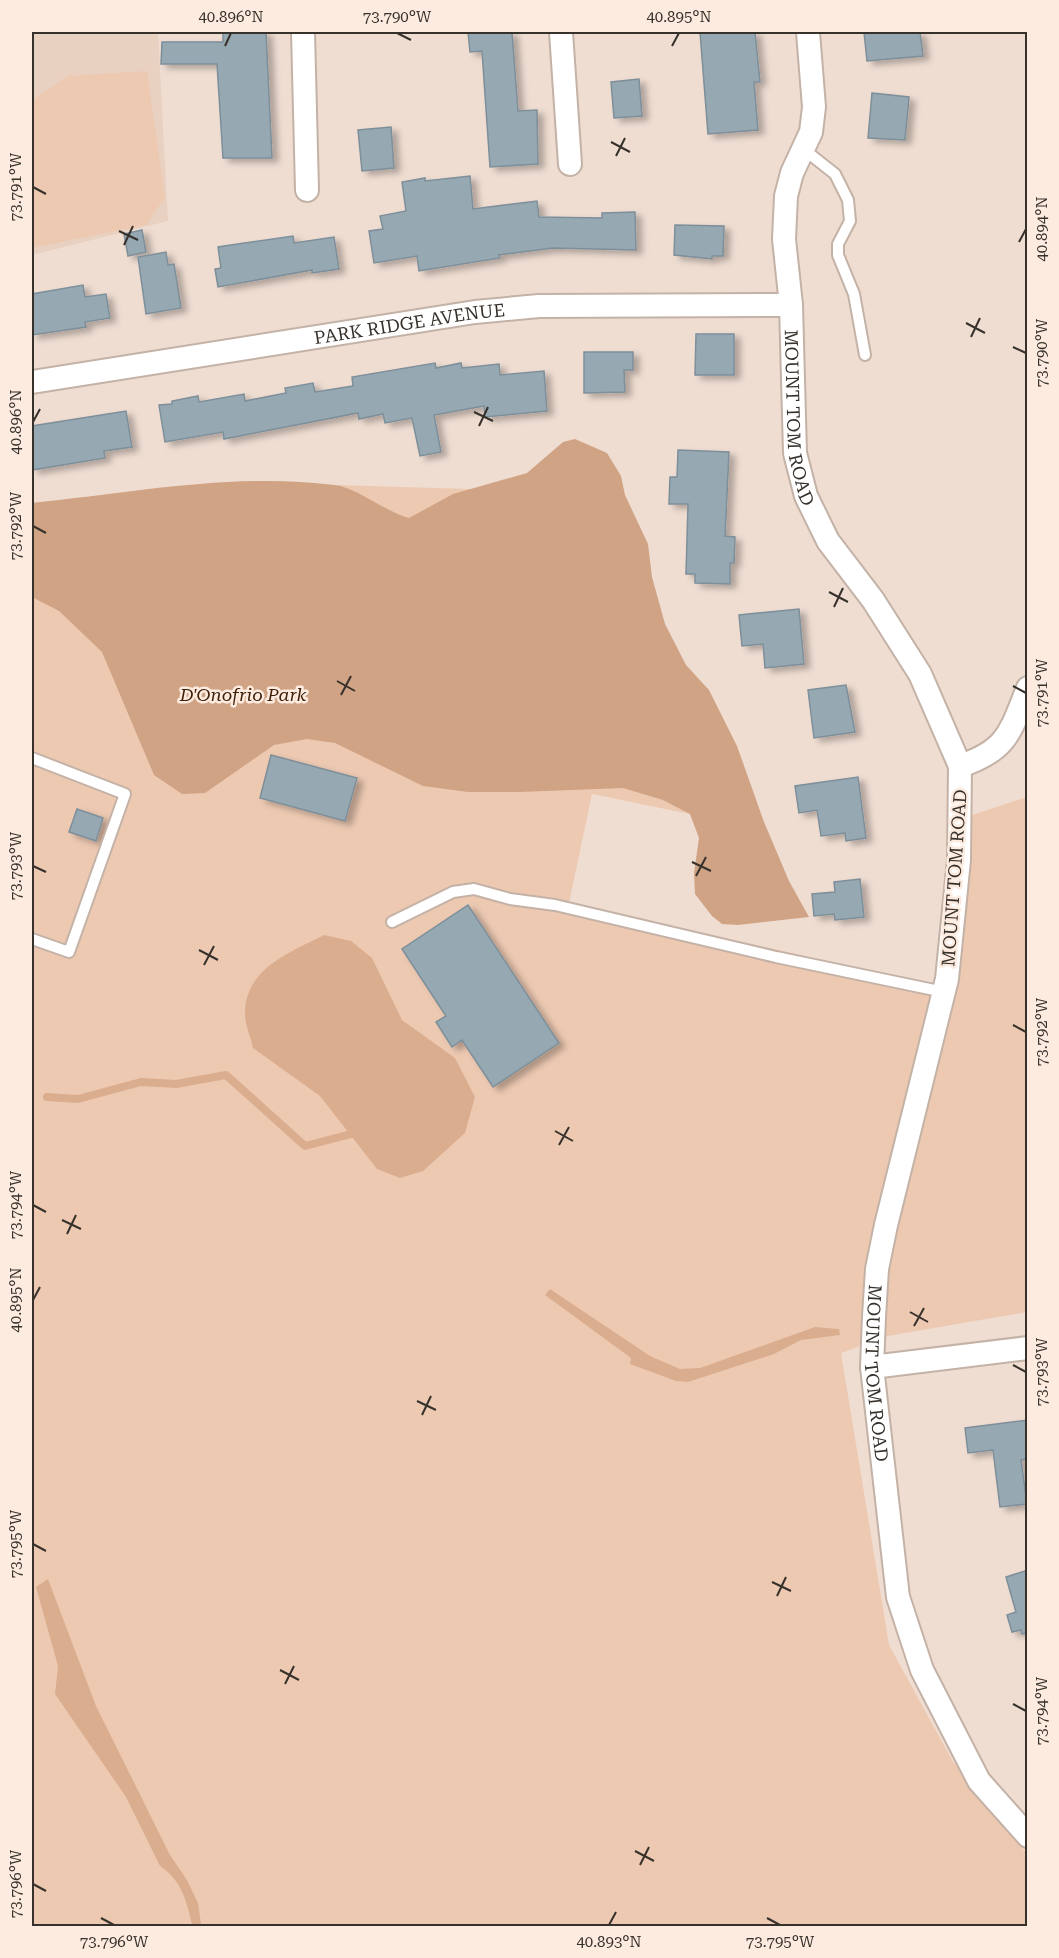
<svg xmlns="http://www.w3.org/2000/svg" width="1059" height="1958" font-family="'Roboto Serif',serif">
	<style>
		.built { fill: #e9d1c1 }
		.green { fill: #edc9b2 }
		.forest { fill: #d0a385 }
		.water { fill: #dbad8f }
		.lines { fill: none; stroke-linecap: round; stroke-linejoin: round }
		.stream { stroke: #dbad8f; stroke-width: 8 }
		.building { fill: #96a8b2; stroke: #7e8f9a; stroke-width: 1.5; filter: url(#shadow) }
		.lane-casing { stroke: #c4b2a7; stroke-width: 14 }
		.street-casing { stroke: #c4b2a7; stroke-width: 26 }
		.lane { stroke: #fff; stroke-width: 10 }
		.street { stroke: #fff; stroke-width: 22 }
		.ticks { fill: none; stroke: #37312c; stroke-width: 2 }
		.labels { text-anchor: middle; dominant-baseline: central; stroke-width: 5; stroke-linejoin: round; paint-order: stroke }
		.street-label { font-size: 18px; fill: #37312c; stroke: #fdebdf }
		.park-label { font-size: 18px; font-style: italic; fill: #3f2009; stroke: #fdebdf }
		.neatline { fill: none; stroke: #37312c; stroke-width: 2 }
		.ticks-label { font-size: 15px; text-anchor: middle; fill: #37312c }
	</style>
	<defs>
		<filter id="shadow"><feDropShadow dx="6" dy="4" stdDeviation="3" flood-color="#0004"/></filter>
	</defs>
	<rect width="100%" height="100%" fill="#efddd2"/>
	<path class="built" d="M32 32H158L168 221 32 255Z"/>
	<path class="green" d="M147 71 165 197 146 225 32 248V100L68 76Z
		M235 482 607 493 734 823 592 794 569 903 957 990 972 815 1027 797V1312L888 1336 841 1353 889 1645 952 1760 1027 1854V1926H32V503Z"/>
	<path class="forest" d="M575 439 607 453 621 476 625 495 648 544 652 577 665 624 686 665 709 690 737 746 764 822 789 881 809 917 738 925 722 924 712 916 695 894 694 873 699 838 690 814 663 800 623 788 520 792H468L423 786 335 743 307 739 274 745 205 793 182 794 154 775 102 652 59 611 32 597V503C129 493 236 472 334 485 356 487 384 511 409 518L453 494 527 473 563 442Z"/>
	<path class="water" d="M324 935 351 941 372 958 402 1020 455 1058 475 1097 465 1133 423 1171 400 1178 377 1169 320 1096 253 1048C251 1038 246 1027 245 1017 243 969 289 953 324 935Z
		M550 1289 650 1356 680 1369 700 1368 815 1327 839 1329 840 1335 801 1340 774 1354 688 1382 676 1381 630 1364 631 1358 545 1295Z
		M48 1579 96 1706 170 1855 187 1880 198 1903 201 1924H192C186 1900 182 1881 160 1866L126 1797 55 1694 58 1666 36 1587Z"/>
	<g class="lines">
		<path class="stream" d="M47 1097 78 1099 141 1082 176 1084 226 1075 305 1146 359 1132"/>
	</g>
	<path class="building" d="M223 32H266L272 158H223L217 64H161L162 42H223Z
		M468 32H512L518 111 537 110 538 164 490 167 482 51 470 52Z
		M700 32H755L760 82H754L758 130 708 134Z
		M864 32H920L923 56 867 61Z
		M639 79 642 116 614 118 611 82Z
		M872 93 909 97 905 140 868 138Z
		M391 127 394 168 362 171 358 130Z
		M470 176 473 209 537 201 539 217 602 218V213L635 212 636 250 553 248 499 255 500 258 419 271 417 256 374 263 369 231 383 229 380 216 406 211 402 182 425 178V181Z
		M675 225 724 226 723 256H712V259L674 255Z
		M142 230 146 252 128 256 124 234Z
		M293 236 294 243 334 237 339 269 312 273V270L218 287 215 269 221 268 218 247Z
		M166 252 168 265 174 264 181 308 146 314 138 257Z
		M83 285 85 297 106 294 110 318 85 322 86 327 32 335V294Z
		M696 334H734V375H695Z
		M584 352H633V370H624L625 392 584 393Z
		M435 363 436 368 461 363 462 368 499 364 500 375 544 371 547 411 485 417 484 406 434 415 441 452 420 456 412 418 385 423 383 414 359 419 358 413 224 439 223 432 165 442 159 405 172 404V401L198 396 199 402 244 394 245 401 286 393 285 388 313 383 315 392 353 386 352 377Z
		M126 411 132 447 104 451 105 458 32 470V426Z
		M678 450 729 452 725 536 735 537 734 563H730V584L695 583V574H686L688 504H669L670 477H677Z
		M799 609 804 664 765 668 763 644 742 646 739 615Z
		M846 685 855 732 814 738 808 690Z
		M271 755 357 778 345 821 260 798Z
		M858 777 866 838 846 841 845 833 821 836 817 810 799 813 795 786Z
		M77 809 103 818 96 841 69 832Z
		M860 879 864 917 835 920 834 914 814 916 812 894 835 892 834 882Z
		M468 905 559 1043 493 1087 462 1040 452 1047 436 1022 446 1016 402 949Z
		M1028 1420V1459L1021 1460 1027 1504 1000 1507 993 1450 968 1453 965 1428Z
		M1028 1570V1633L1022 1634 1021 1630 1012 1632 1007 1615 1016 1612 1006 1577Z"/>
	<g class="lines">
		<g class="lane-casing">
			<path id="lane" d="M802 148 835 174 848 200 850 221 838 244V255L854 294 865 355
				M32 758 125 794 69 952 32 939
				M392 922 453 892 474 889 510 899 555 905 776 957 944 992"/>
		</g>
		<g class="street-casing">
			<g id="street">
				<path d="M303 32 307 190"/>
				<path d="M561 32 570 164"/>
				<path id="s1" d="M808 32 814 107 811 132 792 173 786 196 784 239 791 305 795 453 806 496 828 541 873 600 920 674 960 766 959 860 947 979 886 1225 877 1269 874 1317 872 1367 898 1597 922 1670 979 1781 1028 1836"/>
				<path id="s2" d="M32 382 475 312 539 306 791 305"/>
				<path d="M960 766C1008 750 1010 732 1028 688"/>
				<path d="M872 1367 1028 1348"/>
			</g>
		</g>
		<use href="#lane" class="lane"/>
		<use href="#street" class="street"/>
	</g>
	<path class="ticks" d="M397 33 411 40M225 46 231 33M672 46 679 33M611 142 630 152M616 156 625 138M33 187 46 194M119 231 138 240M1019 242 1026 229M124 245 133 226M966 323 985 333M971 337 980 318M1013 347 1026 353M474 412 493 421M33 422 40 409M479 426 488 407M33 526 46 533M829 592 848 602M834 607 843 588M337 681 355 691M1013 686 1026 693M341 695 351 676M692 862 711 871M33 866 46 872M696 876 706 857M199 950 218 960M204 965 214 946M1013 1025 1026 1032M555 1131 573 1141M559 1145 569 1127M33 1205 46 1212M62 1220 81 1229M67 1234 76 1215M33 1300 40 1287M910 1312 928 1322M914 1326 924 1308M1013 1365 1026 1372M417 1401 436 1410M422 1415 431 1396M33 1544 46 1551M772 1582 791 1591M777 1596 786 1577M280 1670 299 1680M285 1684 294 1666M1013 1704 1026 1711M635 1851 654 1861M640 1865 649 1847M33 1884 46 1891M101 1918 114 1925M767 1918 780 1925M609 1925 616 1912"/>
	<g class="labels">
		<g class="street-label">
			<text stroke="none"><textPath href="#s2" startOffset="382">PARK RIDGE AVENUE</textPath></text>
			<text stroke="none"><textPath href="#s1" startOffset="392">MOUNT TOM ROAD</textPath></text>
			<text transform="translate(954 878) rotate(-86)">MOUNT TOM ROAD</text>
			<text stroke="none"><textPath href="#s1" startOffset="1400">MOUNT TOM ROAD</textPath></text>
		</g>
		<g class="park-label">
			<text x="243" y="694">D'Onofrio Park</text>
		</g>
	</g>
	<rect width="1059" height="1958" fill="none" stroke="#fdebdf" stroke-width="66"/>
	<rect x="33" y="33" width="993" height="1892" class="neatline"/>
	<g class="ticks-label">
		<text x="231" y="22">40.896°N</text>
		<text x="397" y="22">73.790°W</text>
		<text x="679" y="22">40.895°N</text>
		<text transform="translate(16 187) rotate(-90)" y="5">73.791°W</text>
		<text transform="translate(1042 229) rotate(-90)" y="5">40.894°N</text>
		<text transform="translate(1042 353) rotate(-90)" y="5">73.790°W</text>
		<text transform="translate(16 422) rotate(-90)" y="5">40.896°N</text>
		<text transform="translate(16 526) rotate(-90)" y="5">73.792°W</text>
		<text transform="translate(1042 693) rotate(-90)" y="5">73.791°W</text>
		<text transform="translate(16 866) rotate(-90)" y="5">73.793°W</text>
		<text transform="translate(1042 1032) rotate(-90)" y="5">73.792°W</text>
		<text transform="translate(16 1205) rotate(-90)" y="5">73.794°W</text>
		<text transform="translate(16 1300) rotate(-90)" y="5">40.895°N</text>
		<text transform="translate(1042 1372) rotate(-90)" y="5">73.793°W</text>
		<text transform="translate(16 1544) rotate(-90)" y="5">73.795°W</text>
		<text transform="translate(1042 1711) rotate(-90)" y="5">73.794°W</text>
		<text transform="translate(16 1884) rotate(-90)" y="5">73.796°W</text>
		<text x="114" y="1947">73.796°W</text>
		<text x="609" y="1947">40.893°N</text>
		<text x="780" y="1947">73.795°W</text>
	</g>
</svg>
